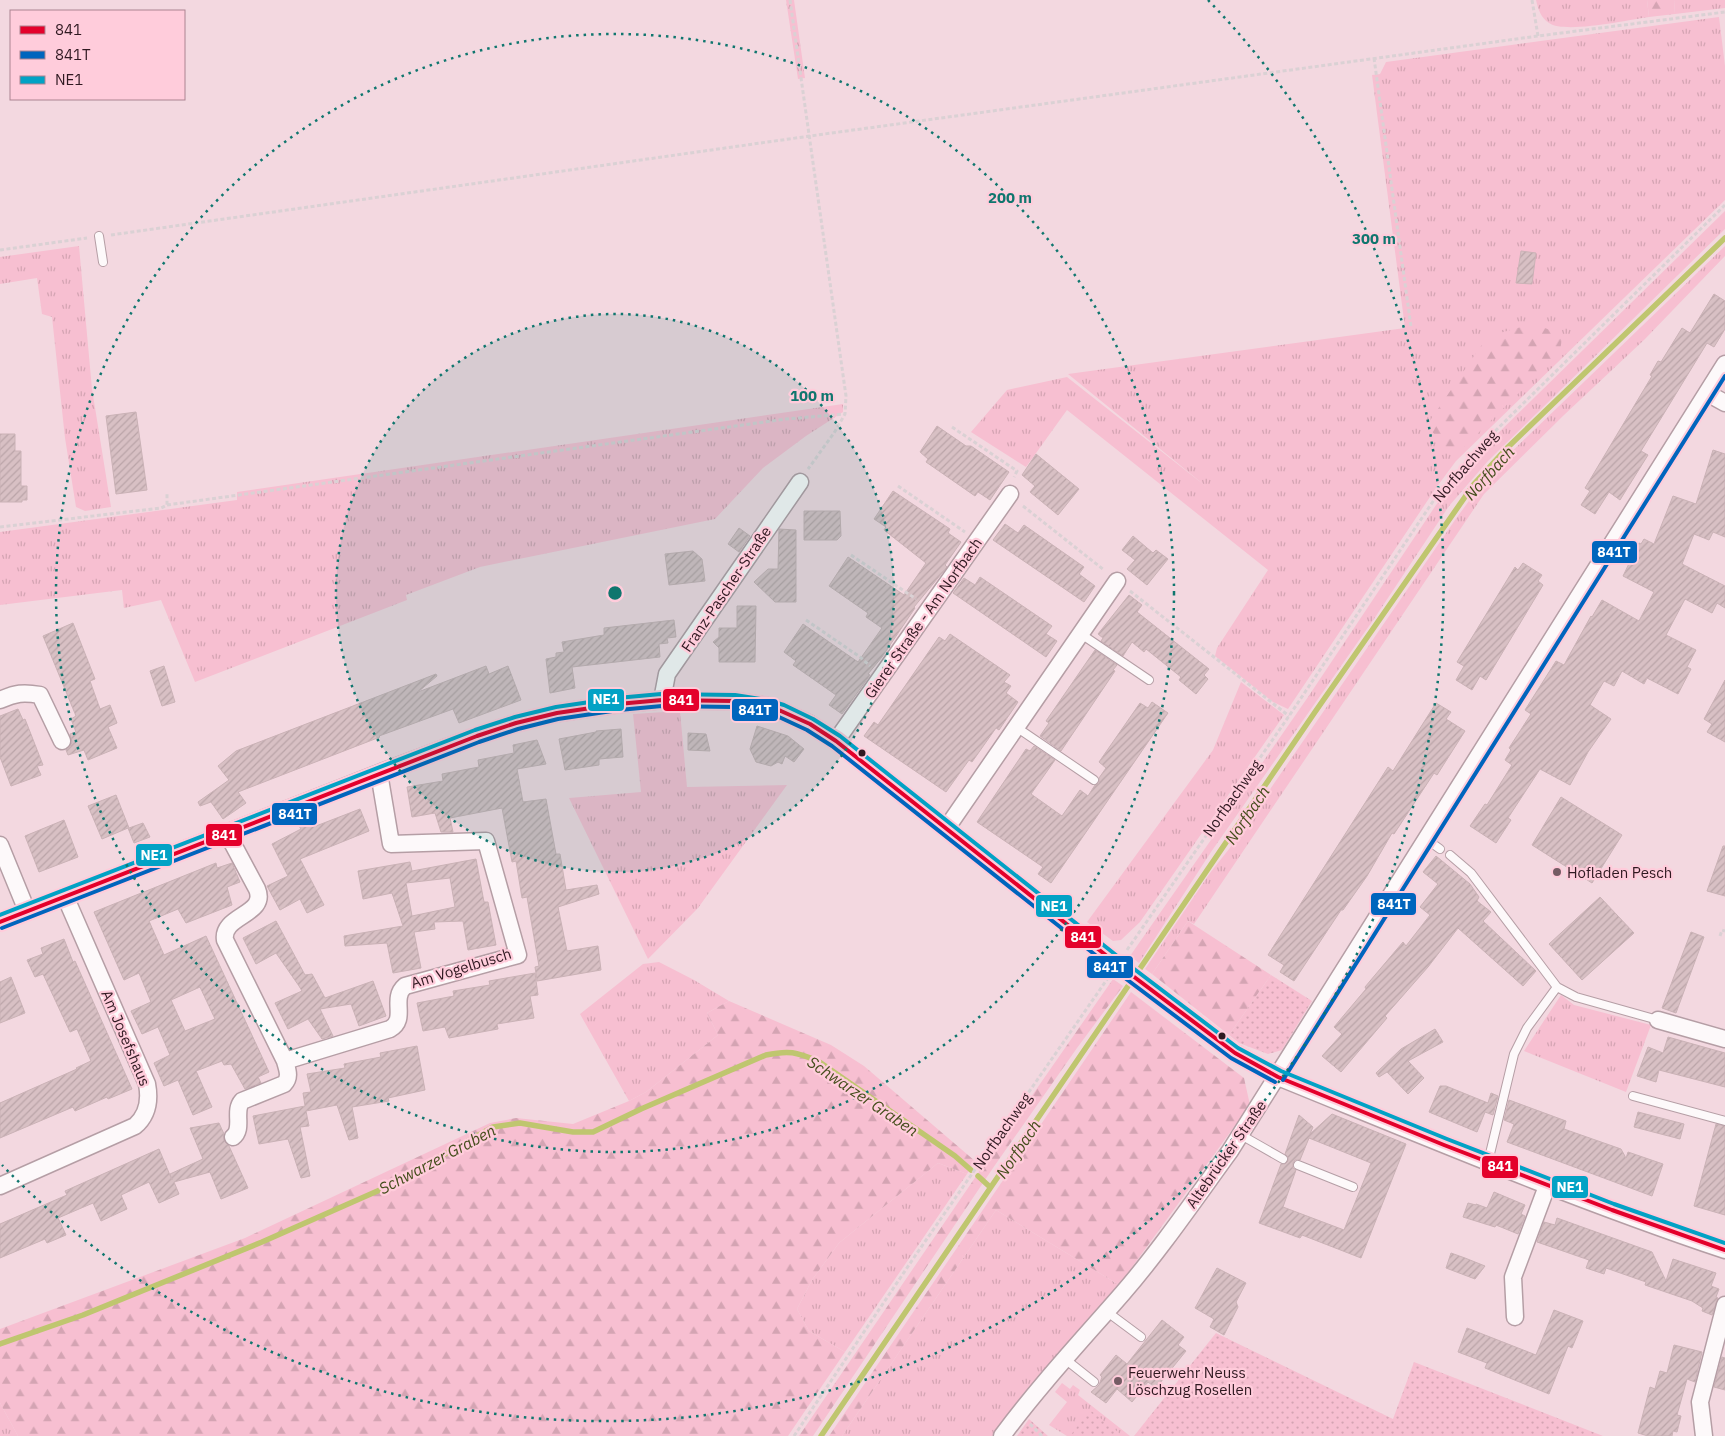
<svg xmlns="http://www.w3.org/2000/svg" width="1725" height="1436" font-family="'IBM Plex Sans',sans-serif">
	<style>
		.grass { fill: url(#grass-tufts) }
		.forest { fill: url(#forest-firs) }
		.park { fill: url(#park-dots) }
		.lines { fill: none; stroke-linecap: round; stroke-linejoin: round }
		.stream { stroke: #bfc66f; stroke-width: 5.5 }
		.building { fill: url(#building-hatch); stroke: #cab2b6; fill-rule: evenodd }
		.lane-casing { stroke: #b59ea5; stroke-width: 10 }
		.street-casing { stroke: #b59ea5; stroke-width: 19 }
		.path { stroke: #dad1d4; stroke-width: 3; stroke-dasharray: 4 2.5; stroke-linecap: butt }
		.lane { stroke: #fdf9fa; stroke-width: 8 }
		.street { stroke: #fdf9fa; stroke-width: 16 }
		.bus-1-casing { stroke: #ffccdb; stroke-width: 8 }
		.bus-2-casing { stroke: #ffccdb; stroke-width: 8 }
		.bus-3-casing { stroke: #ffccdb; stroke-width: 8 }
		.bus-1 { stroke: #e4002b; stroke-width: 4 }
		.bus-2 { stroke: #0065bd; stroke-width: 4 }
		.bus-3 { stroke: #02a2c5; stroke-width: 4 }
		.ring { fill: none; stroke: #0f766e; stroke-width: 2.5; stroke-dasharray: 2.5 5 }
		.bus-dot { fill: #301921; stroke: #ffccdb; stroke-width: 2 }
		.poi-dot { fill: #745c64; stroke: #ffccdb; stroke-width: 2 }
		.labels { text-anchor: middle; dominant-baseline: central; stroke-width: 4.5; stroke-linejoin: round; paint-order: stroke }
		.street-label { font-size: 15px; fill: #301921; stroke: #ffccdb }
		.poi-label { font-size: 15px; fill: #301921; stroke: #ffccdb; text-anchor: start }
		.water-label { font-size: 16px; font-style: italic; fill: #444d1b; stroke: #ffccdb }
		.centre { fill: #0f766e; stroke: #ffccdb; stroke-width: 2.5 }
		.ring-label { font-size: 15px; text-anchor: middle; font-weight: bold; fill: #0f766e; stroke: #ffccdb; stroke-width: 4.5; stroke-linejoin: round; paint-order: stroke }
		.line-badge { stroke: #ffccdb; stroke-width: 2 }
		.badge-label { font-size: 14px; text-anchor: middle; font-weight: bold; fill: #fff }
	</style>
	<defs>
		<pattern id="grass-tufts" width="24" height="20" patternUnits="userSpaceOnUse" patternTransform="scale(1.25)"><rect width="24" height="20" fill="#f7bfd1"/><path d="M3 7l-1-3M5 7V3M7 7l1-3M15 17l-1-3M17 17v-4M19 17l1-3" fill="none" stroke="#d4a4b3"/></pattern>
		<pattern id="forest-firs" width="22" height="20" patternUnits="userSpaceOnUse" patternTransform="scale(1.25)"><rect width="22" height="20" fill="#f7bfd1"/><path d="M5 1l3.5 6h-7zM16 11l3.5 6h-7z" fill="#d4a4b3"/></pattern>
		<pattern id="park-dots" width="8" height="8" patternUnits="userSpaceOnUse" patternTransform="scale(1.25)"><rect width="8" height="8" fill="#f7bfd1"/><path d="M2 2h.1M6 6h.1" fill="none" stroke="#d4a4b3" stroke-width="1.8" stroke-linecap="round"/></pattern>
		<pattern id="building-hatch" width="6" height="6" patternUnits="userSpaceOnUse" patternTransform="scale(1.25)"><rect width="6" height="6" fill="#d8c0c4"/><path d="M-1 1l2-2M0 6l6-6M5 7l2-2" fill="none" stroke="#baa4a8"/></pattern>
	</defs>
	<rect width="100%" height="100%" fill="#f3d8e0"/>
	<path class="grass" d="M786 0H794L805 78 798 79Z
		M1536 0H1647L1649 17C1627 20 1565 34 1549 23 1541 18 1538 9 1536 0Z
		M1674 0H1725V8L1675 14Z
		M1719 17 1725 66V200L1456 461 1436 488 1288 709 1273 702 1215 656 1217 648 1268 570 1067 410 1026 467 971 432 1007 390 1067 377 1208 488 1068 374 1405 328 1372 75 1380 74 1386 62Z
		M1725 211V229L1488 461 1449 506 1376 616 1211 852 1139 963 1130 956 1220 827 1242 792 1308 697 1436 505 1462 470 1489 442Z
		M79 246 92 389 111 507 85 511 76 507 65 438 52 317 42 314 37 278 0 284V257Z
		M1725 246V256L1645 339 1564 415 1484 494 1194 924 1188 921 1152 974 1145 969 1210 873 1229 849 1455 520 1477 490 1503 460Z
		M843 404V412L806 436 763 468 715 519 480 567 406 595 407 600 195 682 161 600 124 608 122 590 0 605V532L237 500V492Z
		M1241 682 1284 715 1140 922 1121 940 1113 941 1087 922 1213 750Z
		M680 711 687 787 787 785 698 908 648 959 569 798 641 792 633 714Z
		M659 962 694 980 729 1001 707 1013 718 1035 646 1092 629 1101 580 1014 643 964Z
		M1561 995 1574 1005 1651 1025 1626 1092 1524 1051Z
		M938 1163 967 1174 845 1352 809 1331 797 1309 812 1280 839 1243Z
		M996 1210 1119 1285 1027 1389 992 1436H842Z
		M1062 1383 1070 1389 1073 1385 1080 1390 1078 1395 1130 1436H1067L1049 1425 1067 1402 1055 1392Z
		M0 1403 18 1436H0Z"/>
	<path class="forest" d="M1647 0H1674L1675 14 1649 17Z
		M1521 327C1540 327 1546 325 1562 337L1560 352 1453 458 1427 425 1485 340 1500 333Z
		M1188 921 1271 975 1229 1035 1152 974Z
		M1113 979 1123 986 1077 1048 993 1168 813 1436H799L985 1163Z
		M1131 992 1244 1078 1250 1105 1119 1285 996 1210 842 1436H829Z
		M729 1001 831 1045 864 1066 975 1161 967 1174 938 1163 839 1243 812 1280 797 1309 809 1331 845 1352 788 1436H18L0 1403V1329L245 1238 490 1123 516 1118 573 1124 629 1101 646 1092 718 1035 707 1013Z"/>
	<path class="park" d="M1271 975 1312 1001 1282 1050 1268 1054 1239 1043 1229 1035Z
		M1216 1333 1393 1419 1414 1362 1603 1436H1134Z
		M1090 1410 1123 1436H1070Z
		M1029 1419 1048 1436H1017Z"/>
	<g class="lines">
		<path class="stream" d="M978 1176 990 1187
			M0 1344 83 1315 262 1242 382 1189 493 1127 520 1123 573 1132H593L641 1109 766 1055C789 1050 796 1052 818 1061L955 1156 971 1170
			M821 1436 1315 712 1474 484 1506 449 1725 238"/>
	</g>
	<path class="building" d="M1521 251 1536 253 1532 284 1516 283Z
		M1714 294 1725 301V329L1714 347 1707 343 1641 451 1648 455 1620 500 1609 492 1595 514 1581 505 1590 491 1585 488 1652 376 1650 375 1658 361 1661 362 1682 328 1690 333Z
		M136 412 147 490 116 494 106 416Z
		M937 426 966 446H971L1009 472 990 500 978 492 975 496 926 462 928 459 920 452Z
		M0 434H15V451H21V486H27V500H22V502H0Z
		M1713 450 1725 454V537L1713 532 1709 540 1694 534 1682 564 1725 586V608L1717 603 1712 613 1685 599 1666 635 1696 650 1687 667 1691 669 1678 694 1647 678 1644 684 1622 671 1614 686 1604 681 1590 705 1611 719 1588 752 1570 785 1540 769 1508 818 1511 820 1496 843 1470 826 1485 804 1487 805 1512 765 1505 760 1511 750 1509 748 1531 714 1525 710 1556 661 1564 665 1591 616 1592 617 1602 600 1639 621 1654 592 1623 576 1639 543 1641 544 1644 539 1654 544 1673 496 1696 504Z
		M1036 454 1079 489 1058 515 1030 492 1035 486 1022 475Z
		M893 491 950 529 948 533 961 542 945 565 947 567 914 607 915 608 882 657 868 674 870 675 842 714 829 705 836 695 793 665 796 661 784 652 803 624 858 662 882 628 866 617 868 613 829 586 848 557 904 595 926 563 884 530 886 527 874 519Z
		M804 511H840L841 536 837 540H804Z
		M1005 524 1018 533 1024 525 1084 567 1079 574 1095 586 1084 602 993 540Z
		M739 528 750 536 739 552 728 544Z
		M779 529 796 530V602H775L754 582 768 569H778Z
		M1133 536 1153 553 1156 550 1168 559 1147 585 1127 569 1135 560 1122 550Z
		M693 551 702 559 705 581 669 585 665 554Z
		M1523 563 1542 575 1538 581 1543 585 1486 680 1480 676 1472 690 1456 680 1464 666 1457 662 1515 567 1518 570Z
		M980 577 1052 626 1046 634 1057 641 1046 657 953 593 964 578 975 585Z
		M1129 595 1142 605 1137 612 1209 669 1204 675 1208 679 1196 694 1179 680 1181 677 1146 649 1144 652 1132 642 1123 656 1101 641 1103 638 1098 634Z
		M737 606H756L755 662H719V648L713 642 719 637V628H737Z
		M674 620 676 637 667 638 668 643 659 644 660 657 572 667 575 688 550 693 546 659 556 657V653L564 652 562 642 604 635V628Z
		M73 623 95 679 90 681 100 709 110 705 117 723 108 727 117 748 88 760 84 750 68 755 66 750 70 747 72 742 70 734 76 732 71 719 76 716 43 636Z
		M950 634 1010 675 1004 682 1011 686 1006 693 1018 702 999 730 996 728 972 762 969 760 946 792 864 736 874 722 878 725 939 637 945 641Z
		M1095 650 1117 665 1113 670 1115 671 1061 751 1040 736 1049 723 1046 721Z
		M164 666 175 702 162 706 150 671Z
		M486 666 489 674 508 666 521 700 459 723 453 709 379 736 380 737 238 792 246 803 223 819 211 802 200 806 198 802 229 780 218 766 236 751 436 674 437 676 418 692Z
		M1725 680V742L1707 732 1712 724 1704 719Z
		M1152 702 1168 713 1051 883 1038 874 1043 867 977 822 1026 749 1030 751 1034 746 1055 760 1031 794 1062 816 1080 790 1088 796 1095 785 1099 783V778L1106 768 1099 762 1140 703 1148 708Z
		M1436 703 1451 712 1446 719 1465 731 1437 775 1434 773 1394 834 1392 833 1367 876 1343 910H1341L1294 981 1280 972 1284 965 1268 955 1388 767 1393 771Z
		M18 709 23 720 25 719 43 765 37 766 41 775 11 786 0 757V716Z
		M757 726 788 736 804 749 794 762 785 756 782 764 778 762 771 766 756 762 750 749Z
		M621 729 623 757 599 759V765L565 770 559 739 596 732V731Z
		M688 733 706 734 710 751 688 750Z
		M537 740 546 764 517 769 523 802 546 799 556 854H560L566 890 597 885 599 894 558 907 567 951 598 946 601 970 537 981 535 967 539 966 527 897 522 898 516 861 512 862 502 808 450 818 453 832H441L435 813 412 817 407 787 443 781 442 774 479 767 478 760 514 753 513 745Z
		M116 795 129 828 143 823 150 837 134 843 128 828 102 839 88 806Z
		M1561 797 1622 835 1592 883 1532 845Z
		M360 809 369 831 300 859 324 905 307 913 300 899 280 910 267 886 288 876 272 844 301 829 299 826 314 821 316 826Z
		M64 820 78 857 39 872 25 836Z
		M1723 846H1725V896L1707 891Z
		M1436 856 1470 884 1479 897 1477 901 1491 912 1483 921 1536 971 1523 986 1458 928 1428 967 1385 1016 1387 1018 1341 1072 1322 1056 1342 1034 1334 1027 1366 989 1365 987 1370 981 1397 949 1403 942 1406 946 1430 915 1420 907 1438 884 1423 872Z
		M476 859 484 902H488L496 945 468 950 463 921 434 922 435 929 414 932 421 968 393 973 387 943 345 946 344 936 403 926 392 893 363 899 358 871 410 862 412 871ZM450 878 455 907 412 916 406 883Z
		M216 863 217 868 232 863 240 882 227 887 232 905 186 923 178 909 149 921 164 955 206 936 269 1072 258 1077 261 1083 245 1089 231 1064 224 1065 222 1061 196 1071 212 1107 193 1115 178 1080 164 1086 154 1063 170 1055 158 1027 142 1034 131 1011 151 1002 139 973 124 980 94 912ZM200 987 215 1019 185 1031 171 1000Z
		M1600 897 1634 933 1582 980 1549 944Z
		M276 921 305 975 312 974 325 998 373 981 386 1016 359 1026 351 1004 320 1009 333 1036 322 1039 308 1019 288 1029 275 1003 302 991 299 986 276 953 256 964 243 938Z
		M1691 932 1704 937 1676 1013 1662 1008Z
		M64 939 73 962 75 961 132 1089 108 1099 107 1097 75 1111 73 1107 0 1138V1103L77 1069 76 1068 91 1061 77 1029 70 1032 43 974 35 977 27 960 43 954 41 948Z
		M535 973 538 995 530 996 534 1018 497 1024 498 1029 449 1038 445 1027 423 1031 417 1003 454 996 453 991 490 985 489 981Z
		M11 977 25 1013 0 1023V982Z
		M1435 1029 1443 1042 1408 1061 1424 1078 1408 1094 1387 1072 1379 1077 1376 1073 1401 1049Z
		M1668 1037 1725 1053V1087L1659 1070 1656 1082 1637 1076 1648 1047 1663 1053Z
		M417 1046 425 1090 388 1098 389 1101 352 1107 358 1138 349 1140 337 1105 306 1111 309 1126 300 1127 310 1176 301 1178 288 1139 259 1144 253 1116 305 1106 303 1093 311 1092 307 1074 345 1068 344 1064 381 1057 380 1053Z
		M1440 1086H1446L1488 1103 1491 1093 1498 1096 1493 1115 1485 1112 1477 1132 1429 1112Z
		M1509 1100 1566 1121 1564 1129 1621 1149 1626 1158 1628 1152 1663 1164 1652 1196 1507 1142 1514 1124 1504 1120Z
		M1638 1112 1684 1124 1680 1139 1634 1127Z
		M1332 1114 1406 1144 1361 1258 1302 1235 1300 1238 1259 1223 1281 1164H1285L1288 1161V1157L1285 1154 1299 1115 1313 1127 1310 1134ZM1309 1138 1371 1163 1344 1230 1283 1207 1296 1170 1293 1168V1163L1295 1160H1300Z
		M219 1123 224 1134V1140L229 1146 248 1188 221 1199 210 1172 174 1182 179 1194 159 1203 149 1182 121 1195 127 1209 101 1221 93 1203 58 1218 66 1235 47 1243 45 1239 0 1258V1224L67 1195 65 1191 159 1149 172 1180 170 1174 203 1159 190 1128Z
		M1716 1124 1725 1126V1215L1694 1206Z
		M1494 1192 1525 1205 1521 1214 1525 1216 1518 1234 1496 1225 1495 1227 1463 1217 1468 1203 1476 1205V1204L1487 1208Z
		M1557 1218 1652 1252 1666 1281 1673 1259 1716 1273 1711 1286 1719 1289 1716 1297 1718 1298 1712 1315 1702 1311 1703 1308 1692 1301 1645 1285 1646 1282 1606 1268 1604 1274 1586 1268 1589 1260 1537 1242 1544 1222 1555 1225Z
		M1451 1253 1465 1258 1485 1266 1475 1279 1446 1268Z
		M1217 1268 1246 1283 1236 1302 1238 1307 1224 1335 1210 1327 1214 1319 1195 1308Z
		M1554 1310 1583 1321 1572 1348 1568 1346 1549 1394 1485 1368 1487 1363 1458 1352 1467 1328 1536 1355Z
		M1162 1320 1184 1337 1178 1345 1186 1351 1156 1388 1148 1382 1132 1402 1117 1389 1106 1403 1091 1392 1099 1385 1102 1377 1100 1375 1116 1355 1127 1364Z
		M1674 1345 1702 1352 1695 1382 1687 1379 1677 1415 1681 1416 1677 1432 1673 1431 1672 1436H1648L1638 1433 1650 1387 1655 1389 1660 1371 1667 1373Z
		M1722 1357 1725 1358V1390L1714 1387Z"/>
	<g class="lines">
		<g class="lane-casing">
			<path id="lane" d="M99 236 103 262
				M1081 634 1149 680
				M1016 727 1094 780
				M1426 839 1440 849
				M1450 855 1471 873 1557 987 1576 997 1658 1020
				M1633 1096 1725 1121
				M1241 1135 1283 1159
				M1488 1162 1514 1054 1527 1028 1557 987
				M1298 1165 1353 1187
				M1106 1311 1141 1337
				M1065 1359 1094 1382"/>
		</g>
		<g class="street-casing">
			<path id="street" d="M1707 393 1725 403
				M0 700C16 693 23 692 40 695L62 741
				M662 700 667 674 800 482
				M836 741 1010 494
				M946 829 1117 581
				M227 833 257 889C268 915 221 915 225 940L285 1061 390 1029C408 1019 390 999 405 986L518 955 486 841 391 844 379 773
				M0 845 27 911
				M0 922 379 773 477 736 516 723 557 713 618 704 662 700 734 701 766 706 781 711 810 724 836 741 1117 964 1219 1041 1235 1053 1278 1077C1426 1137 1573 1199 1725 1250
				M1658 1020 1725 1039
				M233 1137C244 1129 233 1111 242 1101L284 1084C291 1077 287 1069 285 1061
				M0 1186 135 1126C148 1115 150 1100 147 1084L65 896
				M1515 1317 1513 1277 1547 1186
				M1002 1436C1039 1386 1081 1341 1122 1294 1161 1249 1195 1199 1230 1151L1725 364
				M1704 1436 1700 1402 1725 1305"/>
		</g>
		<path class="path" d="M790 0 846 396 845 414 834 433 808 469
			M1532 0 1538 36
			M1374 58 1411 327
			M111 235 810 136 1538 36 1725 12
			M0 250 87 238
			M952 427 1017 471 1014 477
			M898 486 965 532
			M167 505 786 419 845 414
			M1023 506 1104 570
			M0 527 161 508 167 505V493
			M851 555 916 599
			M1130 591 1289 716
			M806 620 860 657 870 666
			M1720 936 1722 930 1725 931
			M1127 950 1289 716 1440 491 1482 444 1725 205
			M1030 1424 1042 1436
			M794 1436 915 1256 1108 978"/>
		<use href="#lane" class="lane"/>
		<use href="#street" class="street"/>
		<g class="bus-1-casing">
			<path id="bus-1" d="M0 922 477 736 516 723 557 713 618 704 662 700 734 701 766 706 781 711 810 724 836 741 1117 964 1235 1053 1278 1077 1444 1145 1612 1210 1725 1250"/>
		</g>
		<g class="bus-2-casing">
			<path id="bus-2" d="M2 928 479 742 518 729 558 719 619 710 662 706 733 707 765 712 779 717 807 730 832 746 1113 969 1231 1058 1275 1082
				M1283 1080 1725 376"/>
		</g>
		<g class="bus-3-casing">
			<path id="bus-3" d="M0 915 475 730 515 717 556 707 617 698 661 694 735 695 767 700 784 705 813 719 840 736 1121 959 1238 1048 1281 1071 1447 1139 1614 1204 1725 1243"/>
		</g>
		<use href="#bus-1" class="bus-1"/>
		<use href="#bus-2" class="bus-2"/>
		<use href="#bus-3" class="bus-3"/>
	</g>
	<circle cx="615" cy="593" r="279" fill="#0f766e" fill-opacity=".12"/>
	<g class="ring">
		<circle cx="615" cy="593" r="279"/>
		<circle cx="615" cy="593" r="559"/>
		<path d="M1208 0A838 838 0 1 1 2 1165"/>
	</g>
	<g class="bus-dot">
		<circle cx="862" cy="753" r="4.5"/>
		<circle cx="1222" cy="1036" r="4.5"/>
	</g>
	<g class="poi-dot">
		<circle cx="1557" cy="872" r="5"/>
		<circle cx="1118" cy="1381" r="5"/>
	</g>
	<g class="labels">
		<g class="street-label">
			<text transform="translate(1465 466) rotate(-49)">Norfbachweg</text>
			<text transform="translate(726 589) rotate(-56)">Franz-Pascher-Straße</text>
			<text transform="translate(923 618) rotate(-55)">Gierer Straße - Am Norfbach</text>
			<text transform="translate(1232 798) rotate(-55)">Norfbachweg</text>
			<text transform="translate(461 968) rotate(-17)">Am Vogelbusch</text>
			<text transform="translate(126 1038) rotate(67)">Am Josefshaus</text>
			<text transform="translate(1002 1131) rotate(-55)">Norfbachweg</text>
			<text transform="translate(1226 1154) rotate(-55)">Altebrücker Straße</text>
		</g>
		<g class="poi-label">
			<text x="1567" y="872">Hofladen Pesch</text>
			<text x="1128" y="1372">Feuerwehr Neuss<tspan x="1128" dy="17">Löschzug Rosellen</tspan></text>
		</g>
		<g class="water-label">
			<text transform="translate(1489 473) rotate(-48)">Norfbach</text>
			<text transform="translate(1247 815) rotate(-56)">Norfbach</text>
			<text transform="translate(863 1096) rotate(34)">Schwarzer Graben</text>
			<text transform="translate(1018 1149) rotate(-56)">Norfbach</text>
			<text transform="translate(437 1159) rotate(-28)">Schwarzer Graben</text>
		</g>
	</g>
	<circle cx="615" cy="593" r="8" class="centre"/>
	<g class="ring-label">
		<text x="1010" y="203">200 m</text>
		<text x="1374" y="244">300 m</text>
		<text x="812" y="401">100 m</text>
	</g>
	<g class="line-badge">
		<rect x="1591" y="540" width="47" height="24" rx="5" fill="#0065bd"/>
		<rect x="587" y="688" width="38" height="24" rx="5" fill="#02a2c5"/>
		<rect x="662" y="688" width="38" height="24" rx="5" fill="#e4002b"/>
		<rect x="731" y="698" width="48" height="24" rx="5" fill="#0065bd"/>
		<rect x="271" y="802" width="47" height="24" rx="5" fill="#0065bd"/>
		<rect x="205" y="823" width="38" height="24" rx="5" fill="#e4002b"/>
		<rect x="135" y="843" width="38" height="24" rx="5" fill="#02a2c5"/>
		<rect x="1370" y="892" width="47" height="24" rx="5" fill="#0065bd"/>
		<rect x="1035" y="894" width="38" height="24" rx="5" fill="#02a2c5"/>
		<rect x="1064" y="925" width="38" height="24" rx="5" fill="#e4002b"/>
		<rect x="1086" y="955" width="48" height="24" rx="5" fill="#0065bd"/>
		<rect x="1481" y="1155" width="38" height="24" rx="5" fill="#e4002b"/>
		<rect x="1551" y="1175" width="38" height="24" rx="5" fill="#02a2c5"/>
	</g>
	<g class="badge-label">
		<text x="1614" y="557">841T</text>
		<text x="606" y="704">NE1</text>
		<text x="681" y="705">841</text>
		<text x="755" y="715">841T</text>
		<text x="295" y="819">841T</text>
		<text x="224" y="840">841</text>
		<text x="154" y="860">NE1</text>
		<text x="1394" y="909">841T</text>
		<text x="1054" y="911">NE1</text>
		<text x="1083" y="942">841</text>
		<text x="1110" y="972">841T</text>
		<text x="1500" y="1171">841</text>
		<text x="1570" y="1192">NE1</text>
	</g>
	<rect x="10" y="10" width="175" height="90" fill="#ffccdb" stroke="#ac8491"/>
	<rect x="20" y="26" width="25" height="8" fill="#e4002b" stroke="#ac8491"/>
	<text x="55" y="35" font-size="15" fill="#301921">841</text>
	<rect x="20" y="51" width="25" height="8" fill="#0065bd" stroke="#ac8491"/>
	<text x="55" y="60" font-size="15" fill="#301921">841T</text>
	<rect x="20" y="76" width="25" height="8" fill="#02a2c5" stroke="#ac8491"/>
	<text x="55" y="85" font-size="15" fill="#301921">NE1</text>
</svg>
